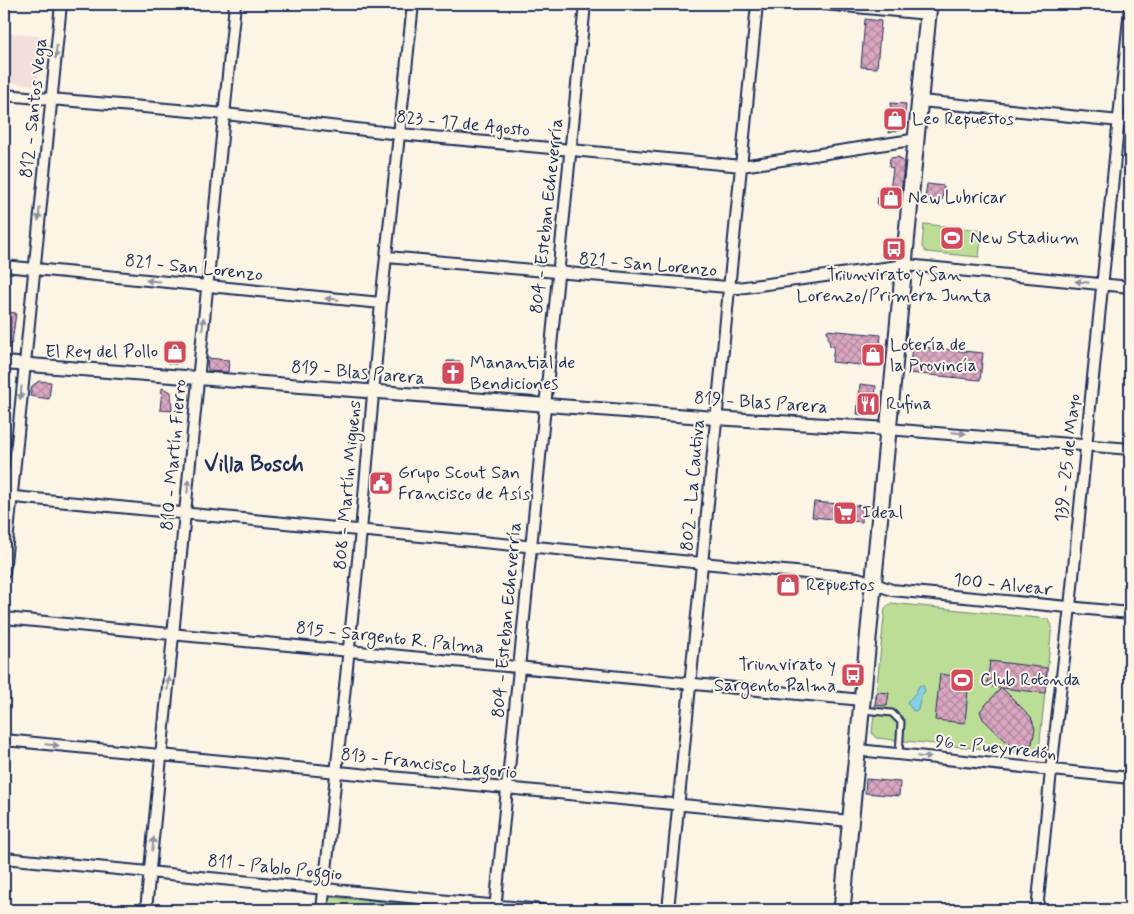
<svg xmlns="http://www.w3.org/2000/svg" width="1134" height="914" font-family="Mynerve,sans-serif">
	<style>
		.built { fill: #f2deda }
		.park { fill: #bcdd95; stroke: #6c867a }
		.water { fill: #85d1e5; stroke: #5b90af }
		.building { fill: url(#building-cross-hatch); stroke: #1b2f5e }
		.lines { fill: none; stroke-linecap: round; stroke-linejoin: round }
		.service-casing { stroke: #1b2f5e; stroke-width: 9 }
		.minor-casing { stroke: #1b2f5e; stroke-width: 14 }
		.tertiary-casing { stroke: #1b2f5e; stroke-width: 16 }
		.secondary-casing { stroke: #1b2f5e; stroke-width: 19 }
		.service { stroke: #fcf5e5; stroke-width: 5 }
		.minor { stroke: #fcf5e5; stroke-width: 10 }
		.tertiary { stroke: #fcf5e5; stroke-width: 12 }
		.secondary { stroke: #fcf5e5; stroke-width: 15 }
		.oneway { fill: #8c92a2 }
		.labels { text-anchor: middle; dominant-baseline: central; stroke-width: 4; stroke-linejoin: round; paint-order: stroke }
		.street-label { font-size: 18px; fill: #1b2f5e; stroke: #fcf5e5 }
		.poi-label { font-size: 18px; fill: #1b2f5e; stroke: #fcf5e5; text-anchor: start }
		.district-label { font-size: 22px; font-weight: bold; fill: #1b2f5e; stroke: #fcf5e5 }
	</style>
	<defs>
		<pattern id="building-cross-hatch" width="8" height="8" patternUnits="userSpaceOnUse" patternTransform="scale(1.25)"><rect width="8" height="8" fill="#dba7c0"/><path d="M0 0l8 8M0 8l8-8" fill="none" stroke="#b1889f"/></pattern>
	</defs>
	<rect width="100%" height="100%" fill="#fcf5e5"/>
	<filter id="ink" filterUnits="userSpaceOnUse"><feTurbulence type="fractalNoise" baseFrequency=".02" numOctaves="2"/><feDisplacementMap in="SourceGraphic" scale="10" xChannelSelector="R" yChannelSelector="G"/><feConvolveMatrix kernelMatrix="1 2 1 2 8 2 1 2 1" color-interpolation-filters="sRGB"/></filter>
	<g filter="url(#ink)">
		<path class="built" d="M4 33 42 36 38 82 34 85 4 82Z"/>
		<path class="park" d="M924 224 982 230 979 257 926 252 922 247Z
			M891 603 1048 619 1052 625 1039 750 1033 754 876 738 872 733 885 608Z
			M328 897 475 910H327Z"/>
		<path class="water" d="M923 685 925 691 921 696 918 710 913 711 907 702 915 694 919 686Z"/>
		<path class="building" d="M865 19 881 21 877 68 861 67Z
			M891 103 906 104 904 124 900 130 889 133 884 114H890Z
			M899 157 904 162 900 207 877 205 879 189 890 190 893 168 889 167 890 158Z
			M927 184 944 186 942 200 925 198Z
			M6 312 16 313 12 343 4 349V316H6Z
			M827 330 881 335 878 367 832 362 834 346H830Z
			M168 345H182V358L176 364 168 363Z
			M912 346 983 353 980 380 909 373Z
			M207 358 229 360 228 372 208 371Z
			M447 361H460V385L446 384Z
			M39 381 51 382 49 399 30 396 32 386Z
			M860 384 876 386 873 416 857 414Z
			M162 388 171 392 172 411 160 410Z
			M814 502 864 506 862 522 812 517Z
			M990 661 1047 668 1045 693 1002 688 1031 717 1035 729 1032 744 1012 747 983 719 980 711 1001 688 987 686Z
			M940 674 969 678 965 723 935 720Z
			M877 692 889 693 887 706 875 705Z
			M866 779 900 782 899 796 865 793Z"/>
		<g class="lines">
			<g class="service-casing">
				<path id="service" d="M863 710 892 713 901 722 899 754"/>
			</g>
			<g class="minor-casing">
				<path id="minor" d="M824 4 928 14
					M4 95 225 114 400 134 742 166 918 139
					M921 101 1130 122
					M387 257 738 288 906 265 1130 287
					M4 266 381 303
					M888 429 1130 449
					M4 496 858 578 892 590 1130 613
					M4 573 61 4
					M4 618 862 700
					M4 740 850 821
					M858 750 1130 778
					M4 858 542 910
					M146 910 235 4
					M322 910 361 531 381 303 413 4
					M495 910 585 4
					M668 910 757 4
					M1037 910 1051 771 1070 607 1130 8"/>
			</g>
			<g class="tertiary-casing">
				<path id="tertiary" d="M4 363 715 418 888 429"/>
			</g>
			<g class="secondary-casing">
				<path id="secondary" d="M842 910 929 4"/>
			</g>
			<use href="#service" class="service"/>
			<use href="#minor" class="minor"/>
			<use href="#tertiary" class="tertiary"/>
			<use href="#secondary" class="secondary"/>
		</g>
		<defs><path id="oneway-solid" d="M-6-.8H1V-3.2L6.5 0L1 3.2V.8H-6Z" transform="scale(1.25)"/></defs>
		<g class="oneway">
			<use href="#oneway-solid" transform="translate(56 52) rotate(96)"/>
			<use href="#oneway-solid" transform="translate(39 214) rotate(96)"/>
			<use href="#oneway-solid" transform="translate(153 281) rotate(-174)"/>
			<use href="#oneway-solid" transform="translate(1082 282) rotate(-174)"/>
			<use href="#oneway-solid" transform="translate(332 299) rotate(-174)"/>
			<use href="#oneway-solid" transform="translate(203 324) rotate(-84)"/>
			<use href="#oneway-solid" transform="translate(21 393) rotate(95)"/>
			<use href="#oneway-solid" transform="translate(959 433) rotate(5)"/>
			<use href="#oneway-solid" transform="translate(188 486) rotate(-85)"/>
			<use href="#oneway-solid" transform="translate(168 683) rotate(-85)"/>
			<use href="#oneway-solid" transform="translate(52 745) rotate(5)"/>
			<use href="#oneway-solid" transform="translate(924 757) rotate(6)"/>
			<use href="#oneway-solid" transform="translate(153 844) rotate(-84)"/>
		</g>
	</g>
	<defs>
		<g id="shop-square" transform="scale(1.25)"><rect x="-9" y="-9" width="18" height="18" rx="4" fill="#d1495b" stroke="#fcf5e5"/><path d="M-5-2.5h2.3a2.7 3.5 0 0 1 5.4 0H5L5.5 6h-11ZM-1.5-2.5h3a1.5 2.3 0 0 0-3 0Z" fill="#fff"/></g>
		<g id="stadium-square" transform="scale(1.25)"><rect x="-9" y="-9" width="18" height="18" rx="4" fill="#d1495b" stroke="#fcf5e5"/><path d="M0-5a6.5 5 0 1 0 0 10a6.5 5 0 1 0 0-10ZM-3.5-1.8h7v3.6h-7Z" fill="#fff"/></g>
		<g id="bus-square" transform="scale(1.25)"><rect x="-9" y="-9" width="18" height="18" rx="4" fill="#d1495b" stroke="#fcf5e5"/><path d="M-5-6H5V4H4V6H2V4H-2V6H-4V4H-5ZM-3.5-4V0h7V-4ZM-3.5 1.2v1.5H-2V1.2ZM2 1.2v1.5H3.5V1.2Z" fill="#fff"/></g>
		<g id="church-square" transform="scale(1.25)"><rect x="-9" y="-9" width="18" height="18" rx="4" fill="#d1495b" stroke="#fcf5e5"/><path d="M-1.2-6h2.4v3.5h3.3v2.4h-3.3V6h-2.4V-.1h-3.3v-2.4h3.3Z" fill="#fff"/></g>
		<g id="restaurant-square" transform="scale(1.25)"><rect x="-9" y="-9" width="18" height="18" rx="4" fill="#d1495b" stroke="#fcf5e5"/><path d="M-5-6h1v4h1v-4h1v4h1v-4h1v5L-1.5 .5V6h-2V.5L-5-1ZM5-6V6H3V1.5H1.5Q1.5-4 5-6Z" fill="#fff"/></g>
		<g id="civic-square" transform="scale(1.25)"><rect x="-9" y="-9" width="18" height="18" rx="4" fill="#d1495b" stroke="#fcf5e5"/><path d="M-.6-6.5H3V-4.5H.6V-3L4-1V1h2V6H-6V1h2V-1L-.6-3ZM-1.2 2.5V6h2.4V2.5Z" fill="#fff"/></g>
		<g id="supermarket-square" transform="scale(1.25)"><rect x="-9" y="-9" width="18" height="18" rx="4" fill="#d1495b" stroke="#fcf5e5"/><path d="M-6-5.5h2.5l.6 2H6L4.5 2H-2.5L-4.4-4H-6ZM-1.5 3.2a1.3 1.3 0 1 0 .1 0ZM3 3.2a1.3 1.3 0 1 0 .1 0Z" fill="#fff"/></g>
	</defs>
	<g fill-rule="evenodd">
		<use href="#shop-square" x="895" y="119"/>
		<use href="#shop-square" x="891" y="198"/>
		<use href="#stadium-square" x="952" y="238"/>
		<use href="#bus-square" x="894" y="249"/>
		<use href="#shop-square" x="175" y="352"/>
		<use href="#shop-square" x="873" y="355"/>
		<use href="#church-square" x="453" y="373"/>
		<use href="#restaurant-square" x="868" y="404"/>
		<use href="#civic-square" x="381" y="483"/>
		<use href="#supermarket-square" x="845" y="513"/>
		<use href="#shop-square" x="788" y="585"/>
		<use href="#bus-square" x="853" y="675"/>
		<use href="#stadium-square" x="962" y="680"/>
	</g>
	<g class="labels">
		<g class="street-label">
			<text transform="translate(34 108) rotate(-84)">812 - Santos Vega</text>
			<text transform="translate(463 124) rotate(6)">823 - 17 de Agosto</text>
			<text transform="translate(547 216) rotate(-84)">804 - Esteban Echeverría</text>
			<text transform="translate(648 265) rotate(5)">821 - San Lorenzo</text>
			<text transform="translate(194 268) rotate(6)">821 - San Lorenzo</text>
			<text transform="translate(358 373) rotate(5)">819 - Blas Parera</text>
			<text transform="translate(761 403) rotate(4)">819 - Blas Parera</text>
			<text transform="translate(174 455) rotate(-85)">810 - Martín Fierro</text>
			<text transform="translate(1068 458) rotate(-84)">139 - 25 de Mayo</text>
			<text transform="translate(348 485) rotate(-85)">808 - Martín Miguens</text>
			<text transform="translate(693 485) rotate(-85)">802 - La Cautiva</text>
			<text transform="translate(1003 585) rotate(6)">100 - Alvear</text>
			<text transform="translate(507 620) rotate(-85)">804 - Esteban Echeverría</text>
			<text transform="translate(390 638) rotate(6)">815 - Sargento R. Palma</text>
			<text transform="translate(996 748) rotate(6)">96 - Pueyrredón</text>
			<text transform="translate(429 764) rotate(6)">813 - Francisco Lagorio</text>
			<text transform="translate(275 868) rotate(6)">811 - Pablo Poggio</text>
		</g>
		<g class="poi-label">
			<text x="912" y="119">Leo Repuestos</text>
			<text x="908" y="198">New Lubricar</text>
			<text x="970" y="238">New Stadium</text>
			<text x="894" y="275" text-anchor="middle">Triunvirato y San<tspan x="894" dy="21">Lorenzo/Primera Junta</tspan></text>
			<text x="890" y="345">Lotería de<tspan x="890" dy="21">la Provincía</tspan></text>
			<text x="158" y="352" text-anchor="end">El Rey del Pollo</text>
			<text x="470" y="363">Manantial de<tspan x="470" dy="21">Bendiciones</tspan></text>
			<text x="886" y="404">Rufina</text>
			<text x="398" y="473">Grupo Scout San<tspan x="398" dy="21">Francisco de Asís</tspan></text>
			<text x="862" y="513">Ideal</text>
			<text x="806" y="585">Repuestos</text>
			<text x="836" y="665" text-anchor="end">Triunvirato y<tspan x="836" dy="21">Sargento Palma</tspan></text>
			<text x="980" y="680">Club Rotonda</text>
		</g>
		<g class="district-label">
			<text x="254" y="465">Villa Bosch</text>
		</g>
	</g>
	<rect width="1134" height="914" fill="none" stroke="#fcf5e5" stroke-width="20"/>
	<rect x="10" y="10" width="1114" height="894" fill="none" stroke="#1b2f5e" stroke-width="2" filter="url(#ink)"/>
</svg>
